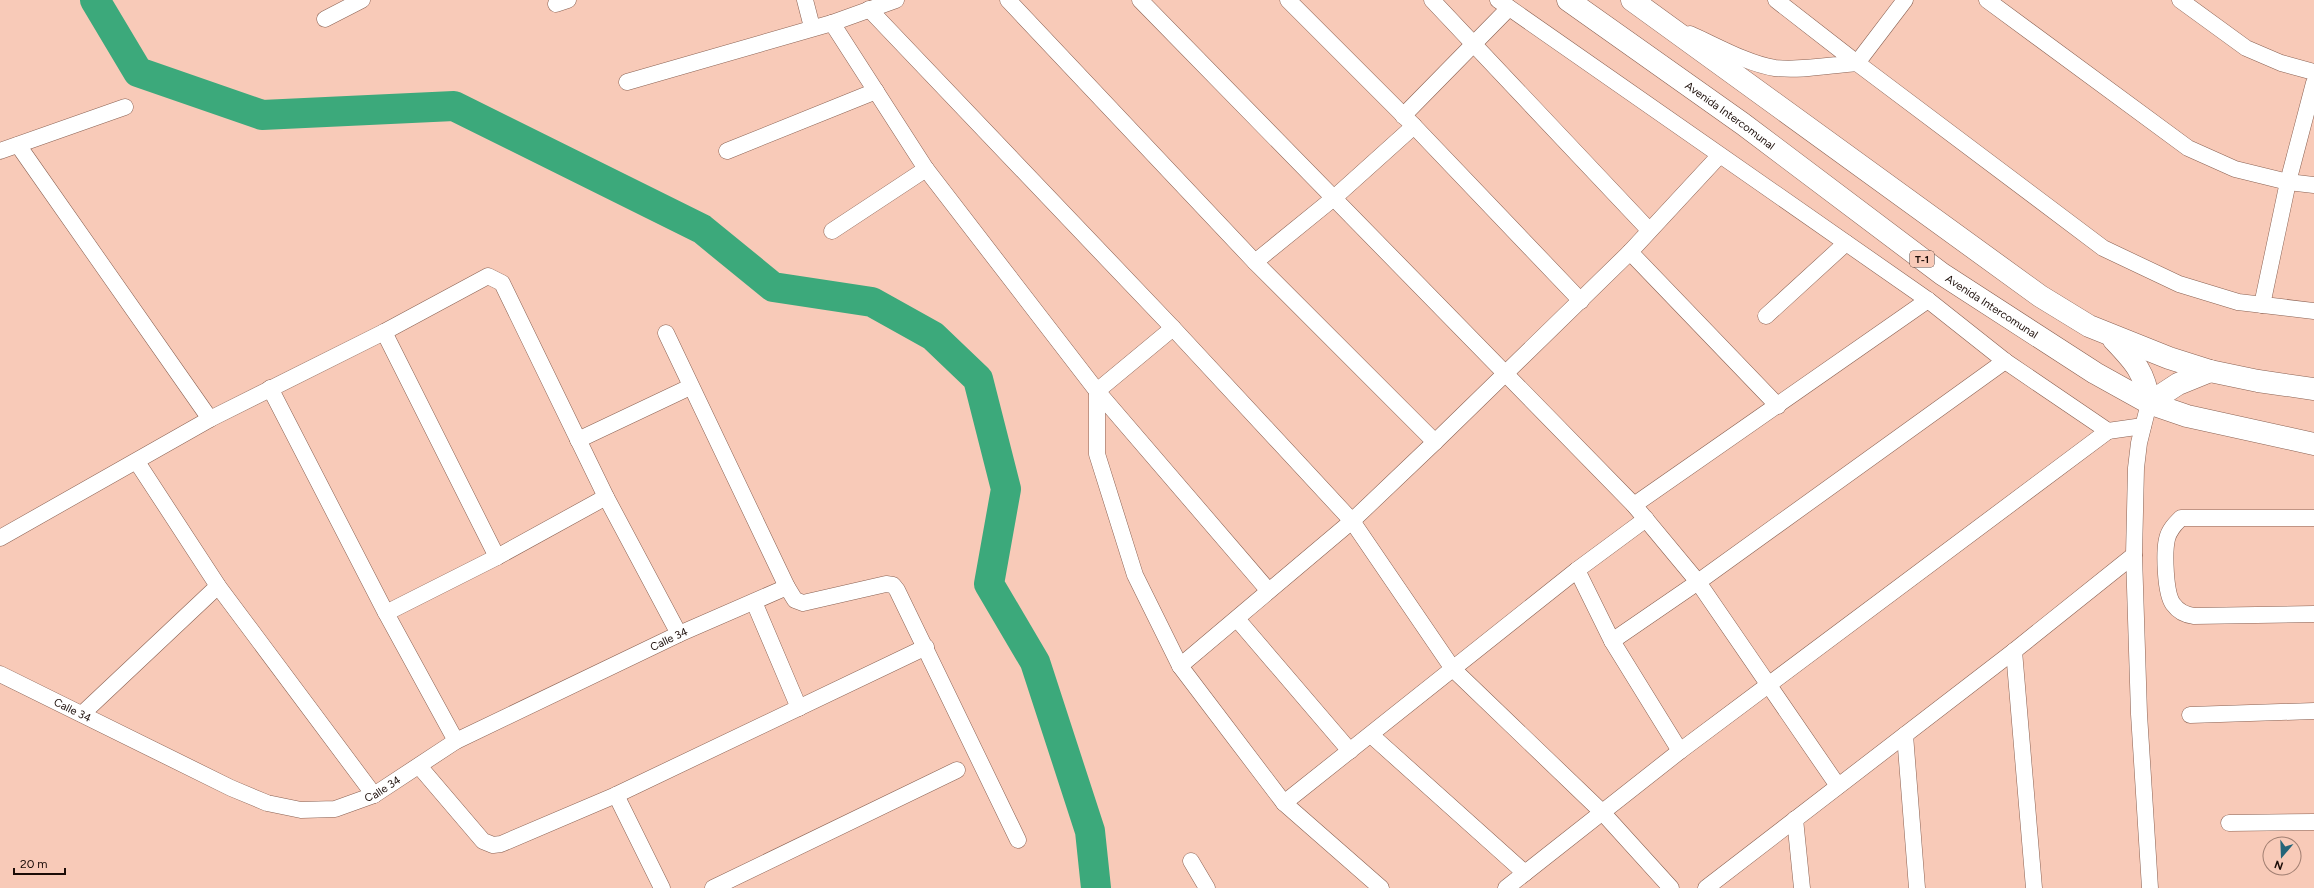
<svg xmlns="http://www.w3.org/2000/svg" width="2314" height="888" font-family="Figtree,sans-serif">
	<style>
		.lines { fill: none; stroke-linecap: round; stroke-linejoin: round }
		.river { stroke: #3ca97b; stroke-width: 30 }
		.street-casing { stroke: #8a6152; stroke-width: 17 }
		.primary-casing { stroke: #8a6152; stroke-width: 23 }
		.street { stroke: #fff; stroke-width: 16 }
		.primary { stroke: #fff; stroke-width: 22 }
		.labels { text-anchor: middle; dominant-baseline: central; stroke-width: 4; stroke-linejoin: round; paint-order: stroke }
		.shield { fill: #f8cab8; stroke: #5d453c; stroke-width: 1 }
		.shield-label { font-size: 10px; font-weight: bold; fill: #1b0c07 }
		.street-label { font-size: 11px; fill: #1b0c07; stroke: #f8cab8 }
	</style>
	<rect width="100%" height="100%" fill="#f8cab8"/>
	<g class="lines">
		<path class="river" d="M95 0 138 72 262 115 454 106 702 229 773 287 872 302 933 336 978 379 1006 489 989 584 1035 662 1090 831 1096 888"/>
		<g class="street-casing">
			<g id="street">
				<path d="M805 0 812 27"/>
				<path d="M1008 0 1255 262 1435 442"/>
				<path d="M1140 0 1634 505 1698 582 1838 786"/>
				<path d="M1288 0 1414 126 1581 301"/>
				<path d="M1432 0 1649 230"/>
				<path d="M1498 0 1928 300 2005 361 2108 431 2143 426"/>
				<path d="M1905 0 1857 63 2103 248 2179 284 2238 302 2314 311"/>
				<path d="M1987 0 2188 148 2235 169 2288 182 2314 185"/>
				<path d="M2180 0 2246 48 2281 63 2314 72"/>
				<path d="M556 4 568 0"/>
				<path d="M869 9 1173 328 1352 521 1453 669 1603 813 1671 888"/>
				<path d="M325 19 362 0"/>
				<path d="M832 23 926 169 1097 391 1268 590"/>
				<path d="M1690 34C1715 45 1748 64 1775 68 1801 71 1830 65 1857 63L1776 0"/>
				<path d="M627 82 832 23 896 0"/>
				<path d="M1403 116 1509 8"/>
				<path d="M18 145 210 419"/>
				<path d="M0 151 125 107"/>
				<path d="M727 151 876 91"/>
				<path d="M832 231 926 169"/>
				<path d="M1630 252 1778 406"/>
				<path d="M1255 262 1335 197 1414 126"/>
				<path d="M2262 305 2288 182 2314 83"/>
				<path d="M1766 316 1846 243"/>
				<path d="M1173 328 1097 391V454L1135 575 1180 666 1284 803 1381 888"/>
				<path d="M384 332 497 557"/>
				<path d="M666 333 787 587"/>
				<path d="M270 388 386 613 456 741"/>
				<path d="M2149 403 2139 443 2136 468 2134 555 2139 714 2150 888"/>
				<path d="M578 440 690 387"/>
				<path d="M137 462 218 586 374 795"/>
				<path d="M1634 505 1928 300"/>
				<path d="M2314 518H2181C2175 524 2169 530 2167 539 2164 552 2165 593 2173 604 2178 611 2185 615 2194 616L2314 614"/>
				<path d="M0 538 210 419 384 332 488 276 502 283 606 497 679 634"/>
				<path d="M1577 570 1612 641 1680 751"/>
				<path d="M754 602 799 708"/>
				<path d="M386 613 497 557 606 497"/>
				<path d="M1237 619 1350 751"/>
				<path d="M1612 641 1698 582 2005 361"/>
				<path d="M2014 651 2034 888"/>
				<path d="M1180 666 1352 521 1435 442 1630 252 1719 156"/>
				<path id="s1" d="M0 674 231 788 267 803 301 810 335 809 374 795 456 741 679 634 787 587 795 600 803 603 886 584 893 585 897 590 1018 840"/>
				<path d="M82 714 218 586"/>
				<path d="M2190 715 2314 711"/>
				<path d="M1371 735 1525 873"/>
				<path d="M1905 735 1917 888"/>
				<path d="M419 766 483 841 493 845 501 844 616 795 926 647"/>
				<path d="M616 795 662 888"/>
				<path d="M1284 803 1577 570 1646 519"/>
				<path d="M1795 819 1802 888"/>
				<path d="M2229 823 2314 822"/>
				<path d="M1191 861 1207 888"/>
				<path d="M713 888 957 770"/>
				<path d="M1506 888 1680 751 2108 431"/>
				<path d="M1706 888 2014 651 2134 555"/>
			</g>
		</g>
		<g class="primary-casing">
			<g id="primary">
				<path id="s2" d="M1568 0 1743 124 1942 274 2095 373 2149 403 2187 416 2314 444"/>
				<path d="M1632 0 2040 296 2089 326 2169 358 2210 371 2258 381 2314 389"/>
				<path d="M2114 340C2134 361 2145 372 2149 403L2178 384 2210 371"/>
			</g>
		</g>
		<use href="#street" class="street"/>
		<use href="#primary" class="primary"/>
	</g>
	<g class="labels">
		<rect class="shield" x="1910" y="251" width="24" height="16" rx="3"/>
		<g class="shield-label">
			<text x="1922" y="259">T-1</text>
		</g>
		<g class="street-label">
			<text stroke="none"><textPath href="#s2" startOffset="199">Avenida Intercomunal</textPath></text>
			<text stroke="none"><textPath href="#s2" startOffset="523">Avenida Intercomunal</textPath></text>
			<text stroke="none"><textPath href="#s1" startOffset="741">Calle 34</textPath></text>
			<text stroke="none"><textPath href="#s1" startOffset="81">Calle 34</textPath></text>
			<text stroke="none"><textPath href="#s1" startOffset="417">Calle 34</textPath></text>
		</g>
	</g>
	<g transform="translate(2282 856) rotate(199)"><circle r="19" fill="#f8cab8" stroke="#a07e71"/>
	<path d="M0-3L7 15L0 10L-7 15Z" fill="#246579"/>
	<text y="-6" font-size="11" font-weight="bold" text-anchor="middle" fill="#1b0c07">N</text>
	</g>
	<path d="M14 868v6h51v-6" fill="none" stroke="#1b0c07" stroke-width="2"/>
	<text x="20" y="868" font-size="12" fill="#1b0c07" stroke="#f8cab8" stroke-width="3" paint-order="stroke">20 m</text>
</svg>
